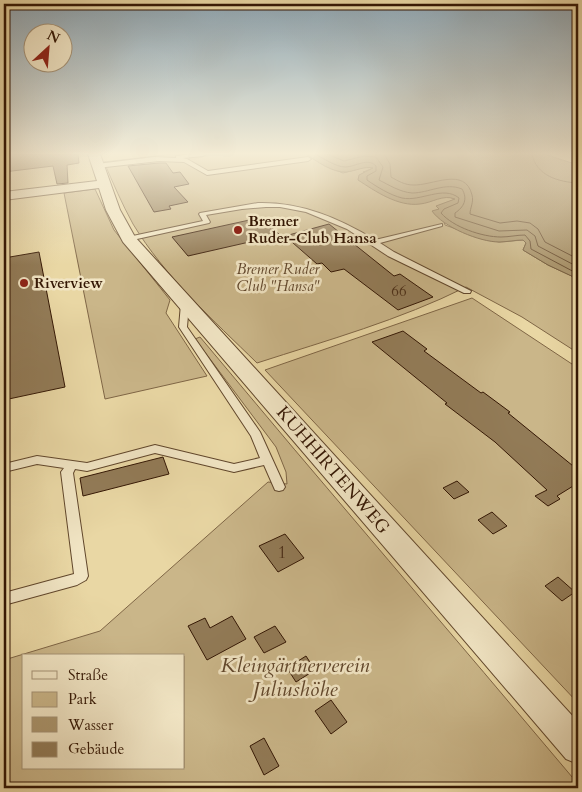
<svg xmlns="http://www.w3.org/2000/svg" width="582" height="792" font-family="Cardo,serif">
	<style>
		.green { fill: #cab689; stroke: #7f6646; fill-rule: evenodd }
		.water { fill: #ab966e; stroke: #7b6344 }
		.lines { fill: none; stroke-linecap: round; stroke-linejoin: round }
		.shore { stroke: #705639; stroke-width: 1 }
		.building { fill: #927b57; stroke: #341704 }
		.service-casing { stroke: #61472c; stroke-width: 2 }
		.minor-casing { stroke: #61472c; stroke-width: 2 }
		.service { fill: #f1e5c4; fill-rule: evenodd }
		.minor { fill: #f1e5c4; fill-rule: evenodd }
		.poi-dot { fill: #8f2418; stroke: #f1e5c4; stroke-width: 2 }
		.labels { text-anchor: middle; dominant-baseline: central; stroke-width: 5; stroke-linejoin: round; paint-order: stroke }
		.far-poi-label { font-size: 15px; font-weight: bold; fill: #341704; stroke: #f1e5c4; text-anchor: start }
		.far-park-label { font-size: 15px; font-style: italic; fill: #61472c; stroke: #f1e5c4 }
		.number-label { font-size: 15px; fill: #4c3019 }
		.street-label { font-size: 18px; fill: #341704; stroke: #f1e5c4 }
		.near-number-label { font-size: 18px; fill: #4c3019 }
		.near-park-label { font-size: 21px; font-style: italic; fill: #61472c; stroke: #f1e5c4 }
	</style>
	<rect width="100%" height="100%" fill="#e9d7a4"/>
	<filter id="stains"><feTurbulence type="fractalNoise" baseFrequency=".004" numOctaves="4"/><feColorMatrix values="0 0 0 0 .2 0 0 0 0 .09 0 0 0 0 .02 0 0 0 .5 -.17"/></filter>
	<radialGradient id="worn" r=".72"><stop offset=".6" stop-color="#630" stop-opacity="0"/><stop offset="1" stop-color="#630" stop-opacity=".3"/></radialGradient>
	<path class="green" d="M173 154H306L331 168 343 173 365 167 374 168 363 172 455 199 437 207 440 209 445 225 481 238 499 242 523 240 526 243 523 250 548 265 578 279V353L522 317 466 287C400 320 328 340 257 363 213 320 165 277 133 224 122 204 113 183 104 162Z
		M95 189 114 230 170 300 166 313 207 376 105 399 64 193Z
		M472 298 578 368V703L265 370Z
		M200 337C325 487 453 635 578 784V788H4V660L100 631 268 482 287 484 286 472 276 447 195 339ZM24 656H184V768H24Z"/>
	<path class="water" d="M306 154H544L578 165V279L548 265 523 250 526 243 523 240C515 240 507 242 499 242 480 242 443 227 432 211L439 209 436 206 455 199C443 194 432 203 420 204 398 207 375 191 358 180L359 175 373 168C364 166 356 171 346 172 333 173 316 161 306 154Z"/>
	<g class="lines">
		<path class="shore" d="M315 154C323 158 336 167 345 167 356 167 367 157 376 166V171L367 176V180C377 187 390 195 402 198 421 202 443 185 459 198L458 203 444 209 441 213C453 227 482 237 501 237 509 237 517 235 525 235L530 241 531 249 578 274
			M327 154 344 161 364 156 376 157 383 167 379 180C389 185 400 192 412 193 429 193 445 182 462 189 468 199 464 207 455 213V217L499 231 527 230 535 236 538 246 578 267
			M384 154 390 164 391 177C398 181 405 185 413 185 432 186 465 166 472 195 474 202 470 208 470 214L500 223 517 221 530 223 538 229 545 242 578 259
			M532 154C536 176 559 182 578 183"/>
	</g>
	<path class="building" d="M4 154H78L79 163 67 165 68 183 57 184 53 166 4 172Z
		M159 163H166L173 173 180 172 189 184 174 187 188 202 169 206 171 209 154 212 128 166Z
		M254 219 261 225 268 224 280 235 188 256 172 237Z
		M329 224 394 276 400 274 433 297 398 310 344 269 331 272 322 263 317 264 285 236Z
		M39 252 65 387 4 400V258Z
		M403 331 427 349 424 351 481 393 483 392 510 412 508 413 578 470V483L557 496 560 499 548 506 535 496 547 490 495 442 445 404 447 403 372 342Z
		M163 457 169 474 83 496 80 478Z
		M457 481 469 492 454 499 443 488Z
		M492 512 507 526 493 534 478 520Z
		M285 534 304 558 278 572 259 546Z
		M558 577 575 592 562 601 545 586Z
		M232 616 246 639 207 660 188 626 205 618 210 628Z
		M275 626 286 642 264 653 254 637Z
		M306 656 315 670 296 682 287 668Z
		M331 700 347 722 331 734 315 711Z
		M264 738 279 766 264 775 250 746Z"/>
	<g class="lines">
		<g class="service-casing">
			<path id="service" d="M192 154H206L203 156 183 158 187 159 208 171 308 157 311 159 308 161 207 175 184 162 159 161 97 168 94 166 97 164 154 157 176 158V156Z
				M258 203C301 202 339 218 375 240L442 224V226L380 243 394 252 471 291 470 293H464L388 256 347 229 306 212 280 207H266L242 209 206 215 210 222 209 223 128 241 124 239 128 237 203 221 199 214 200 213Z
				M185 301 189 304 187 327 260 432 285 487 283 490 279 491 275 490 264 465 234 472 155 453 87 471 75 469 73 473 88 576 86 580 77 585 4 605V593L74 574 61 472 64 468 37 464 4 472V464L37 456 87 463 155 445 234 464 260 458 251 436 179 327 181 304Z"/>
		</g>
		<g class="minor-casing">
			<path id="minor" d="M88 154H100L120 210 135 237 578 722V764L566 759 123 242 106 210 99 188 4 200V192L97 181Z"/>
		</g>
		<use href="#service" class="service"/>
		<use href="#minor" class="minor"/>
	</g>
	<linearGradient id="sky" x2="0" y2="1"><stop stop-color="#8fa8b7"/><stop offset="0.58" stop-color="#f5edd6"/><stop offset="1" stop-color="#f5edd6" stop-opacity="0"/></linearGradient>
	<rect width="582" height="265" fill="url(#sky)"/>
	<g class="poi-dot">
		<circle cx="238" cy="230" r="5"/>
		<circle cx="24" cy="283" r="5"/>
	</g>
	<g class="labels">
		<g class="far-poi-label">
			<text x="248" y="221">Bremer<tspan x="248" dy="17">Ruder-Club Hansa</tspan></text>
			<text x="34" y="283">Riverview</text>
		</g>
		<g class="far-park-label">
			<text x="278" y="269">Bremer Ruder<tspan x="278" dy="17">Club "Hansa"</tspan></text>
		</g>
		<g class="number-label">
			<text x="399" y="291">66</text>
		</g>
		<g class="street-label">
			<text transform="translate(333 470) rotate(49)">KUHHIRTENWEG</text>
		</g>
		<g class="near-number-label">
			<text x="282" y="552">1</text>
		</g>
		<g class="near-park-label">
			<text x="295" y="665">Kleingärtnerverein<tspan x="295" dy="24">Juliushöhe</tspan></text>
		</g>
	</g>
	<rect width="582" height="792" fill="none" stroke="#e9d7a4" stroke-width="20"/>
	<rect x="5" y="5" width="572" height="782" fill="none" stroke="#341704" stroke-width="2.5"/>
	<rect x="10" y="10" width="562" height="772" fill="none" stroke="#341704"/>
	<rect x="22" y="654" width="162" height="115" fill="#f1e5c4" stroke="#a59377"/>
	<rect x="32" y="671" width="25" height="8" fill="#f1e5c4" stroke="#a59377"/>
	<text x="68" y="680" font-size="15" fill="#341704">Straße</text>
	<rect x="32" y="692" width="25" height="15" fill="#cab689" stroke="#a59377"/>
	<text x="68" y="704" font-size="15" fill="#341704">Park</text>
	<rect x="32" y="717" width="25" height="15" fill="#ab966e" stroke="#a59377"/>
	<text x="68" y="730" font-size="15" fill="#341704">Wasser</text>
	<rect x="32" y="742" width="25" height="15" fill="#927b57" stroke="#a59377"/>
	<text x="68" y="754" font-size="15" fill="#341704">Gebäude</text>
	<g transform="translate(48 48) rotate(26)"><circle r="24" fill="#f1e5c4" stroke="#a59377"/>
	<path d="M0-4L9 19L0 12L-9 19Z" fill="#8f2418"/>
	<text y="-8" font-size="14" font-weight="bold" text-anchor="middle" fill="#341704">N</text>
	</g>
	<rect width="100%" height="100%" filter="url(#stains)"/>
	<rect width="100%" height="100%" fill="url(#worn)"/>
</svg>
